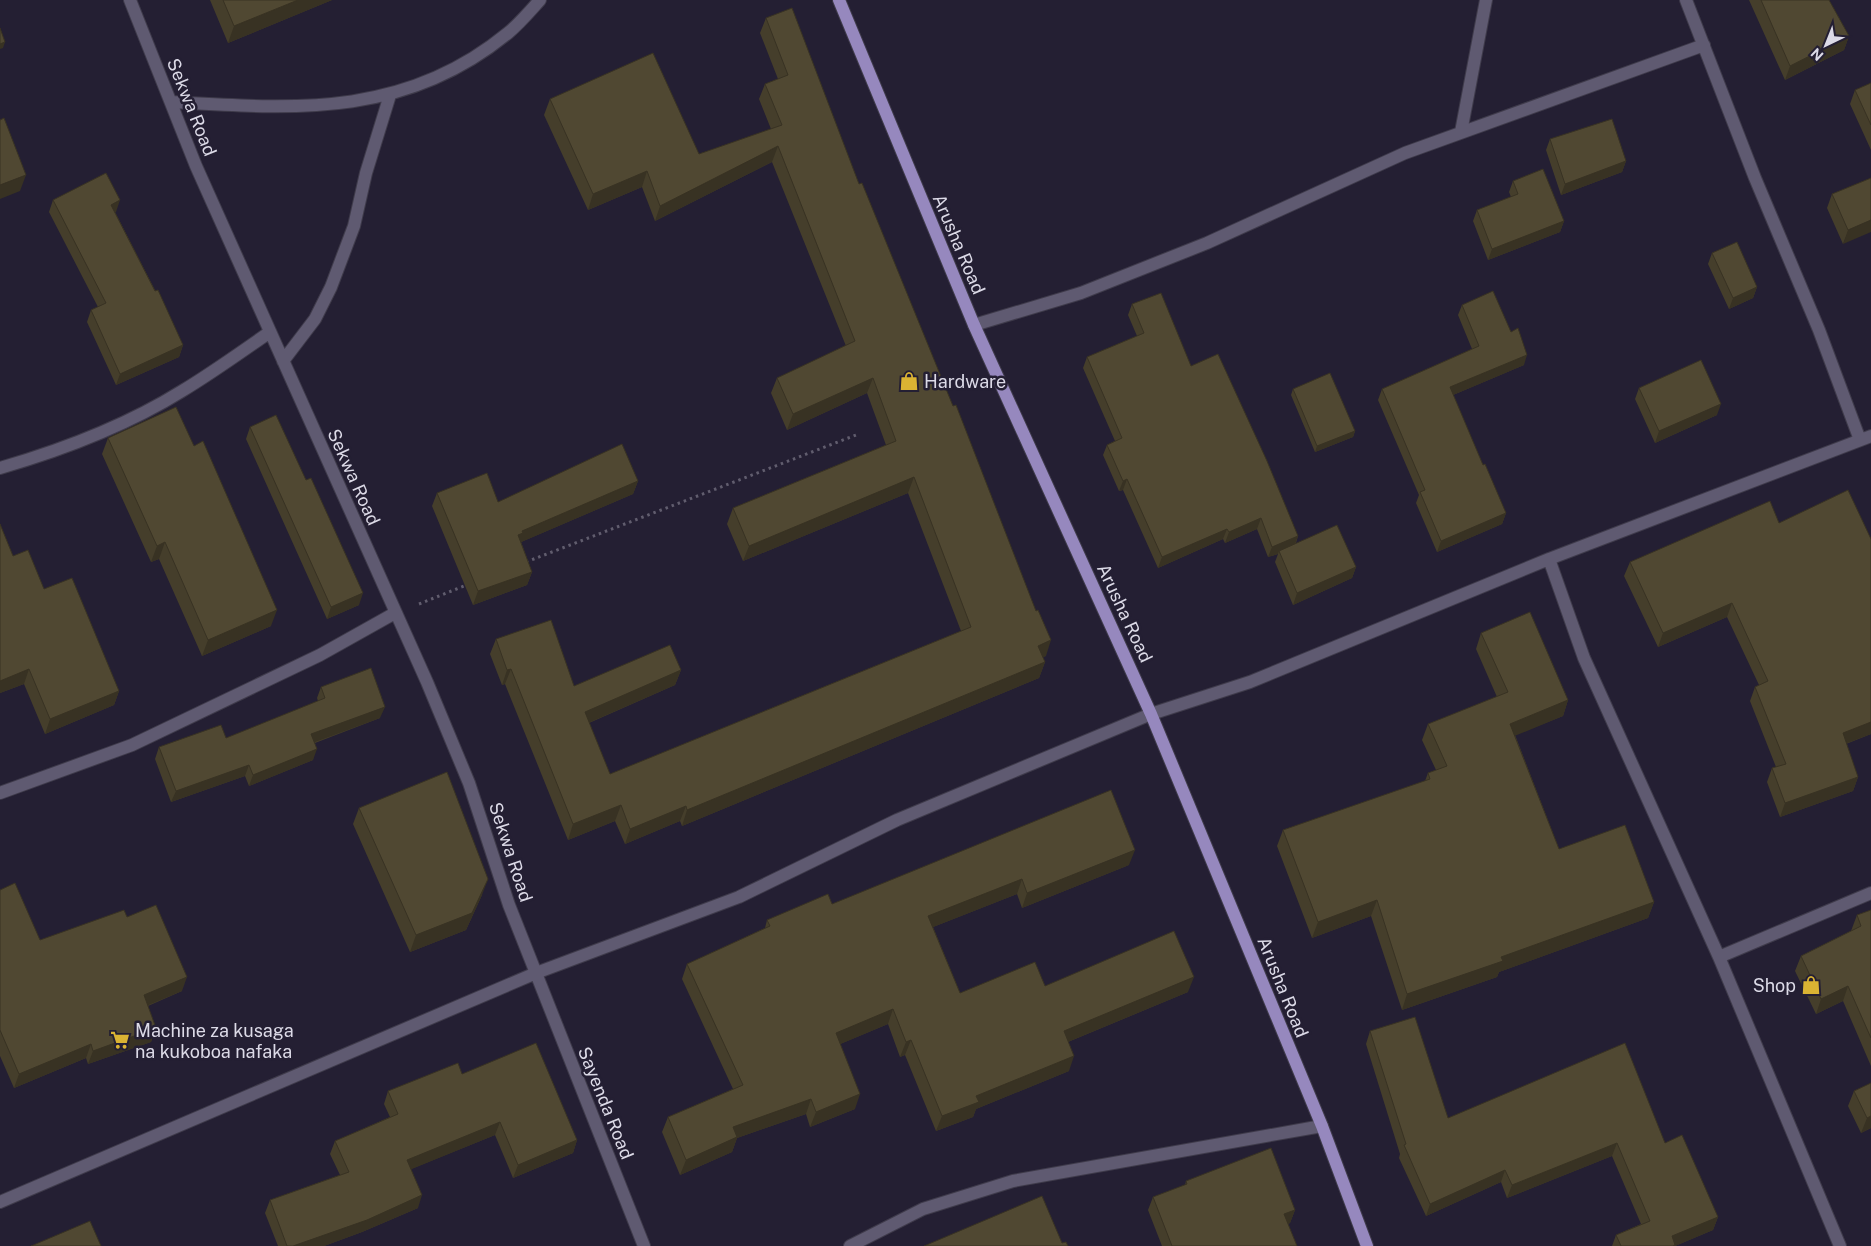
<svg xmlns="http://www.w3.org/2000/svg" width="1871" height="1246" font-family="'Public Sans',sans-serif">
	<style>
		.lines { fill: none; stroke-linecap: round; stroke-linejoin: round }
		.minor-casing { stroke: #3f3b4b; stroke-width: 14 }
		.major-casing { stroke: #3f3b4b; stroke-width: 14 }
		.path { stroke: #615d6e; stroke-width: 3; stroke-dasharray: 2.5 4; stroke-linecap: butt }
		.minor { stroke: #5f5a71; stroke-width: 12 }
		.major { stroke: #9688be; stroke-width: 12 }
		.wall { fill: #453e2b }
		.shaded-wall { fill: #383223 }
		.building { fill: #504832; stroke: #383223 }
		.labels { text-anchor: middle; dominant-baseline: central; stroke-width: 5; stroke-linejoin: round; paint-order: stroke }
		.street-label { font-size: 18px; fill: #dcdae7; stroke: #241f33 }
		.poi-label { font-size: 18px; fill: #dcdae7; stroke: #241f33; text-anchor: start }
	</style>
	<rect width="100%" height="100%" fill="#241f33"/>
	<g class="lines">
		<g class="minor-casing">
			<path id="minor" d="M130 0 196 166 427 682 469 783 509 905 644 1246
				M1686 0 1755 178 1819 330 1860 440
				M171 102C295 109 405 118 508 33 520 23 530 11 540 0
				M1461 132 1486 0
				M974 325 1081 293 1207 243 1405 153 1704 45
				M283 361 315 319 331 287 354 226 366 173 390 95
				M0 468C62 450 126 426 182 391 212 373 241 352 270 332
				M1549 559 1584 658 1719 957 1840 1246
				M0 793 132 745 320 655 395 613
				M1719 957 1871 893
				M0 1202 536 973 739 897 897 820 1151 714 1250 682 1549 559 1871 436
				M850 1246 923 1209 1013 1181 1322 1126"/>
		</g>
		<g class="major-casing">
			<path id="major" d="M839 0 974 325 1151 714 1322 1126 1367 1246"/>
		</g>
		<path class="path" d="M526 562 856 435
			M419 604 469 584"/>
		<use href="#minor" class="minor"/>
		<use href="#major" class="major"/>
	</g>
	<path class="wall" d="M210 0H332L228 43Z
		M1749 0H1829L1849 36 1844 50 1785 80Z
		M766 18 859 184 1046 656 1042 657 1045 662 1039 678 682 826 680 821 625 844 615 821 568 840 505 684 502 685 490 654 496 639 574 686 681 670 675 685 589 723 610 774 961 631 908 493 743 561 727 524 733 508 886 445 867 393 787 430 771 393 777 378 846 346 772 162 655 221 642 187 588 210 544 115 550 99 699 154 771 129 759 99 765 84 778 79 760 33Z
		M1871 83V150L1850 104 1855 90Z
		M1550 139 1626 161 1622 172 1561 195 1546 150Z
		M1871 178 1843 244 1827 208 1832 194Z
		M1513 181 1564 221 1560 232 1488 260 1473 221 1477 210 1511 197 1509 192Z
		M53 200 116 212H115L183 345 179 357 116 385 87 322 91 310 98 307 49 212Z
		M1712 253 1757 287 1753 298 1729 309 1708 264Z
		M1132 304 1191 366 1298 536 1296 543 1356 567 1352 578 1293 605 1275 562 1278 554 1268 557 1257 529 1225 543 1223 539 1158 568 1123 490 1119 491 1103 455 1107 445 1115 441 1083 368 1087 357 1137 336 1128 315Z
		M1462 305 1524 365 1453 395 1483 465 1506 513 1502 524 1437 552 1416 503 1419 495 1378 400 1382 389 1472 349 1458 315Z
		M1639 388 1717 415 1655 443 1635 399Z
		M1293 389 1355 431 1353 437 1315 452 1291 395Z
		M250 427 359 605 327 619 246 439Z
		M108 438 194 446 271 626 202 656 159 559 151 562 102 454Z
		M638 481 633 494 521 542 532 572 527 585 473 605 432 506 437 493 498 502Z
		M1779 523 1871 539V734L1846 744 1858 777 1853 791 1780 817 1767 782 1772 768 1776 767 1750 701 1755 687 1759 685 1727 617 1658 647 1624 576 1630 562Z
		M0 524 13 556 44 589 119 691 114 705 45 734 24 684 0 693Z
		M1481 633 1568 700 1563 716 1515 735 1559 849 1654 902 1648 918 1499 972 1497 977 1402 1010 1371 916 1312 938 1277 846 1283 830 1425 781 1428 773 1436 770 1422 740 1428 724 1497 697 1476 649Z
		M321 687 380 718 315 743 313 760 249 786 245 776 171 802 155 759 159 747 226 738 318 701 317 698Z
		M359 808 482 895 466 930 410 952 353 824Z
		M1129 865 1022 908 1017 894 933 927 960 993 1045 986 1188 992 1068 1042 1069 1071 976 1109 973 1117 936 1131 905 1055 900 1057 888 1024 840 1044 855 1109 810 1127 806 1114 737 1138 732 1152 680 1175 662 1132 668 1117 733 1089 682 979 687 964 765 928 767 920 832 904Z
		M0 890 40 940 127 917 182 991 148 1006 156 1028 151 1042 88 1064 86 1058 14 1088 0 1056Z
		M1871 910V1066L1843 1001 1816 1014 1795 971 1801 956 1851 931 1857 915Z
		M1370 1031 1448 1118 1665 1143 1718 1217 1713 1230 1675 1246H1612L1616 1235 1641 1224 1612 1156 1507 1198 1501 1182 1426 1216 1399 1158 1400 1154 1366 1044Z
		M462 1074 577 1140 573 1153 513 1178 495 1135 411 1169 418 1208 362 1232 324 1246H278L265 1213 270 1200 340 1175 330 1154 335 1141 390 1117 384 1104 388 1091Z
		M1871 1083V1128L1861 1133 1848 1106 1854 1091Z
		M1186 1181 1295 1210 1290 1223 1288 1224 1297 1246H1162L1148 1210 1153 1197 1185 1185Z"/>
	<path class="shaded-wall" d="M298 0H332L228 43 234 26Z
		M1849 36 1844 50 1785 80 1790 66Z
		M5 42 3 48 0 49V44Z
		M778 146 772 162 655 221 660 206Z
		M1626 161 1622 172 1561 195 1565 184Z
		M647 171 642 187 588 210 593 194Z
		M26 175 20 191 0 199V185Z
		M120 200 116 212 107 216 111 205Z
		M1871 220V232L1843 244 1848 230Z
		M1564 221 1560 232 1488 260 1492 249Z
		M1757 287 1753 298 1729 309 1733 298Z
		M183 345 179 357 116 385 120 374Z
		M1527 355 1524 365 1446 398 1450 387Z
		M873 378 867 393 787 430 793 414Z
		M1721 404 1717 415 1655 443 1659 431Z
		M1355 431 1353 437 1315 452 1317 446Z
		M914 477 908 493 743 561 749 546Z
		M1127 479 1123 490 1119 491 1123 481Z
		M638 481 633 494 519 543 518 535 522 531Z
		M1506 513 1502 524 1437 552 1441 541Z
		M1261 518 1257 529 1225 543 1229 532Z
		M1227 529 1223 539 1158 568 1162 557Z
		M1298 536 1294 547 1279 551 1278 554 1268 557 1272 547Z
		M165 542 159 559 151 562 157 546Z
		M1356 567 1352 578 1293 605 1297 593Z
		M532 572 527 585 473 605 478 591Z
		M363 593 359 605 327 619 331 607Z
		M1732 603 1727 617 1658 647 1663 633Z
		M277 610 271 626 202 656 208 640Z
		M1051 640 1046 656 1032 662 1038 646Z
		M1045 662 1039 678 682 826 687 810Z
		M29 669 24 684 0 693V681Z
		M511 669 505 684 502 685 507 670Z
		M681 670 675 685 579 727 585 712Z
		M119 691 114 705 45 734 50 719Z
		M1568 700 1563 716 1505 740 1510 724Z
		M385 707 380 718 307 745 311 734Z
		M1871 722V734L1837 747 1843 733Z
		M317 749 313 760 249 786 253 775Z
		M249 765 245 776 171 802 176 791Z
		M1858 777 1853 791 1780 817 1785 803Z
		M621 805 615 821 568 840 573 824Z
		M686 806 680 821 625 844 630 829Z
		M1135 850 1129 865 1022 908 1027 893Z
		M488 879 482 895 466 930 410 952 416 935Z
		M1022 879 1017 894 923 931 928 916Z
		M1377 900 1371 916 1312 938 1318 922Z
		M1654 902 1648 918 1499 972 1497 977 1402 1010 1407 994 1501 957Z
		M187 977 182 991 139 1009 144 995Z
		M1194 977 1188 992 1058 1046 1064 1031Z
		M1848 986 1843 1001 1816 1014 1821 999Z
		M893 1009 888 1024 831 1048 836 1033Z
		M156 1028 151 1042 88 1064 93 1051Z
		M911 1040 905 1055 900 1057 906 1042Z
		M91 1044 86 1058 14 1088 19 1074Z
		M1074 1056 1069 1071 976 1109 973 1117 936 1131 942 1116 976 1096Z
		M860 1094 855 1109 810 1127 816 1112Z
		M811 1099 806 1114 737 1138 732 1152 680 1175 686 1160 733 1127Z
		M1871 1116V1128L1861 1133 1867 1118Z
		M500 1122 495 1135 402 1173 407 1160Z
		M577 1140 573 1153 513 1178 518 1165Z
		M1617 1143 1612 1156 1507 1198 1512 1185Z
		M1505 1170 1501 1182 1426 1216 1430 1204Z
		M422 1195 418 1208 362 1232 324 1246H293Z
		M1295 1210 1290 1223 1279 1227 1284 1214Z
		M1718 1217 1713 1230 1675 1246H1669L1672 1236Z"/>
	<path class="building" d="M223 0H298L234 26Z
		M1761 0H1829L1849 36 1790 66Z
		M792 8 859 184 862 183 953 406 956 405 1036 611 1038 610 1051 640 1038 646 1045 662 687 810 686 806 630 829 621 805 573 824 511 669 507 670 496 639 551 620 574 686 670 645 681 670 585 712 610 774 971 627 914 477 749 546 733 508 896 441 873 378 793 414 777 378 855 341 778 146 660 206 647 171 593 194 550 99 653 53 699 154 782 125 765 84 788 75 766 18Z
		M0 28 5 42 0 44Z
		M1871 83V125L1855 90Z
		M4 118 26 175 0 185V120Z
		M1612 119 1626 161 1565 184 1550 139Z
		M1543 169 1564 221 1492 249 1477 210 1518 194 1513 181Z
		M106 173 120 200 111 205 155 291 158 290 183 345 120 374 91 310 106 303 53 200Z
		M1871 178V220L1848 230 1832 194Z
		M1737 242 1757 287 1733 298 1712 253Z
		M1493 291 1511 332 1518 328 1527 355 1450 387 1483 465 1485 464 1506 513 1441 541 1420 492 1425 490 1382 389 1479 346 1462 305Z
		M1161 293 1191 366 1218 354 1267 461 1298 536 1272 547 1261 518 1229 532 1227 529 1162 557 1127 479 1123 481 1107 445 1122 438 1087 357 1144 333 1132 304Z
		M1701 360 1721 404 1659 431 1639 388Z
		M1330 373 1355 431 1317 446 1293 389Z
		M176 407 194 446 203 441 277 610 208 640 165 542 157 546 108 438Z
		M276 415 306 480 311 478 363 593 331 607 250 427Z
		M622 444 638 481 522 531 523 533 518 535 532 572 478 591 437 493 487 473 498 502Z
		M1848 490 1871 539V722L1843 733 1858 777 1785 803 1772 768 1786 764 1755 687 1768 681 1732 603 1663 633 1630 562 1770 501 1779 523Z
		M0 524 13 556 28 550 44 589 72 578 119 691 50 719 29 669 0 681Z
		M1337 525 1356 567 1297 593 1279 551Z
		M1530 612 1568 700 1510 724 1559 849 1625 825 1654 902 1501 957 1503 961 1407 994 1377 900 1318 922 1283 830 1430 779 1428 773 1447 766 1428 724 1508 692 1481 633Z
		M371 668 385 707 311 734 317 749 253 775 249 765 176 791 159 747 221 725 226 738 325 698 321 687Z
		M447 772 488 879 472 913 416 935 359 808Z
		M1111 790 1135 850 1027 893 1022 879 928 916 960 993 1035 962 1045 986 1174 931 1194 977 1064 1031 1074 1056 976 1096 979 1102 942 1116 911 1040 906 1042 893 1009 836 1033 860 1094 816 1112 811 1099 733 1127 737 1137 686 1160 668 1117 743 1085 687 964 770 926 767 920 828 894 832 904Z
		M15 883 40 940 124 910 127 917 156 905 187 977 144 995 156 1028 93 1051 91 1044 19 1074 0 1030V890Z
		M1871 910V1038L1848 986 1821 999 1801 956 1861 926 1857 915Z
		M1415 1017 1448 1118 1625 1043 1665 1143 1682 1135 1718 1217 1672 1236 1675 1245 1673 1246H1621L1616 1235 1650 1221 1617 1143 1512 1185 1505 1170 1430 1204 1404 1145 1406 1144 1370 1031Z
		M536 1043 577 1140 518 1165 500 1122 407 1160 422 1195 367 1220 293 1246H287L270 1200 349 1172 335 1141 398 1114 388 1091 458 1063 462 1074Z
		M1871 1083V1116L1867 1118 1854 1091Z
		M1271 1148 1295 1210 1284 1214 1297 1246H1172L1153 1197 1187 1184 1186 1181Z
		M1042 1196 1062 1243 1066 1242 1068 1246H924Z
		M90 1221 101 1246H31Z"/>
	<defs>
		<g id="shop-bare" transform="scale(1.5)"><path d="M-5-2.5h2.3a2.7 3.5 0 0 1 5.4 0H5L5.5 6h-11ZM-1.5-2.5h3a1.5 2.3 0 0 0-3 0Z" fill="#dab333" stroke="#241f33" stroke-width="2.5" paint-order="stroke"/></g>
		<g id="supermarket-bare" transform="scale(1.5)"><path d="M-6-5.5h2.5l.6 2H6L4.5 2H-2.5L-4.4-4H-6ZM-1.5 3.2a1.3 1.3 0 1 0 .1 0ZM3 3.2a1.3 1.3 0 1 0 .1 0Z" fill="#dab333" stroke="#241f33" stroke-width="2.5" paint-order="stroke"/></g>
	</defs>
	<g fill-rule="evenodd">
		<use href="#shop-bare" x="909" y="381"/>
		<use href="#shop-bare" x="1811" y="985"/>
		<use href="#supermarket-bare" x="120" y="1040"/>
	</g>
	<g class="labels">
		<g class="street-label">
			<text transform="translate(192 107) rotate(68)">Sekwa Road</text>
			<text transform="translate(959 244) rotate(67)">Arusha Road</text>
			<text transform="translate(354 477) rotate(66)">Sekwa Road</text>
			<text transform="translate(1125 613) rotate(65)">Arusha Road</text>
			<text transform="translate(511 852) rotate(72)">Sekwa Road</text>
			<text transform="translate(1283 987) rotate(68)">Arusha Road</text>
			<text transform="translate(606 1103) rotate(68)">Sayenda Road</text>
		</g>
		<g class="poi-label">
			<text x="924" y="381">Hardware</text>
			<text x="1796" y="985" text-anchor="end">Shop</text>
			<text x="135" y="1030">Machine za kusaga<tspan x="135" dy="21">na kukoboa nafaka</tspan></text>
		</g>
	</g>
	<g transform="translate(1826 45) rotate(223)" stroke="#241f33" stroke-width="4" paint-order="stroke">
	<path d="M0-4L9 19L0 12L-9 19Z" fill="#dcdae7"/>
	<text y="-8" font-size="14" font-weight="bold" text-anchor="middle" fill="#dcdae7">N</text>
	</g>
</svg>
